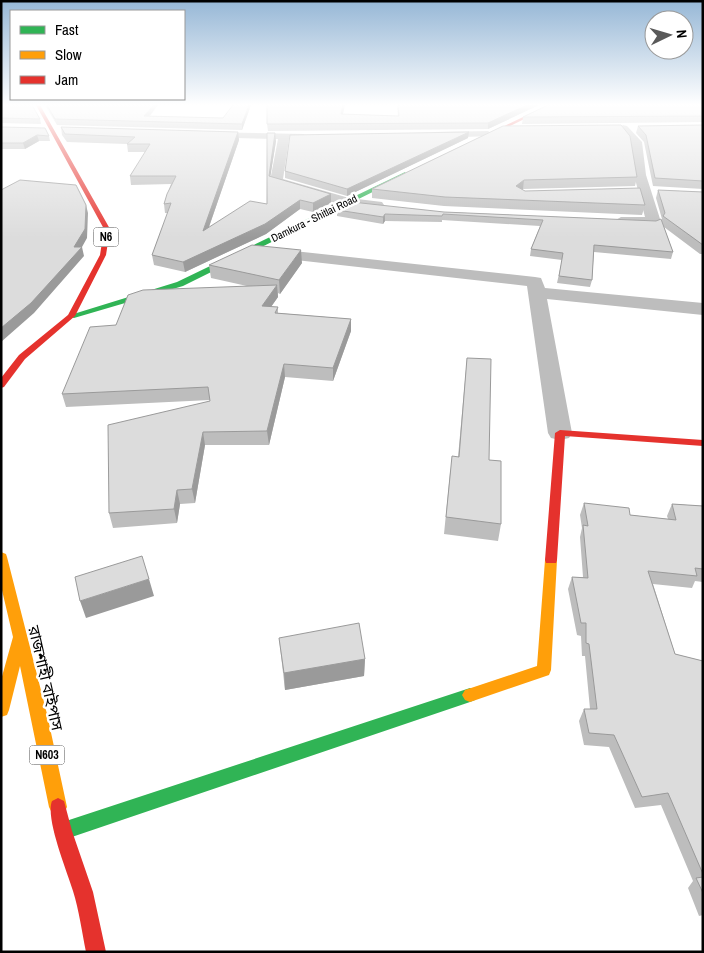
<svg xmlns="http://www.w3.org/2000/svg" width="704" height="953" font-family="'Archivo Narrow','Noto Sans Bengali',sans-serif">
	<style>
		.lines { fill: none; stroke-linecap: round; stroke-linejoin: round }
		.street { fill: #bdbdbd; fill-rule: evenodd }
		.fast { fill: #30b455; fill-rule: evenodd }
		.slow { fill: #ff9f0a; fill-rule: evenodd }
		.jam { fill: #e5322d; fill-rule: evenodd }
		.wall { fill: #bdbdbd }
		.shaded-wall { fill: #9a9a9a }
		.building { fill: #dcdcdc; stroke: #9a9a9a }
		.labels { text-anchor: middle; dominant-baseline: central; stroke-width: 5; stroke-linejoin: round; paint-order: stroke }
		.far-street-label { font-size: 11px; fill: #000; stroke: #fff }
		.shield { fill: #fff; stroke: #4c4c4c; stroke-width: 1 }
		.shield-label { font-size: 12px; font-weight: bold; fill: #000 }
		.near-street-label { font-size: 16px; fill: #000; stroke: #fff }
	</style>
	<rect width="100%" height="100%" fill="#fff"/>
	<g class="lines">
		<path class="street" d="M623 125 627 126 642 142 646 175 661 222 659 225H621L614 221 621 217H645L634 175 630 143 618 128Z
			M488 131 493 134 492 136 434 138 429 135 434 132Z
			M202 132 304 134V138L289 139 283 179 349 198 382 202 384 205C373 219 289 189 271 184L270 181 278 139 198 137 197 135Z
			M266 248 535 277 541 278 545 288 703 303V315L547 299 572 433 569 438 560 440 551 438 548 433 527 286 260 256 258 253Z"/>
		<path class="fast" d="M405 172 407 175 183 286 74 318 67 316 177 282Z
			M470 688 475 690 478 695 475 700 470 702 63 840 57 837 54 831 57 825 63 822Z"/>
		<path class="slow" d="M1 552 6 554 7 557 47 714 67 807 64 813 58 816 52 813 49 807 20 666 9 710 7 715 1 717V680L13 637 1 586Z
			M551 555 556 557 557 560 551 670 549 675 470 702 465 700 462 695 465 690 537 666 545 560 546 557Z"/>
		<path class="jam" d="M36 105H40L110 229 106 255 75 316 25 359 4 387 1 388V378L19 355 68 315 100 255 104 229Z
			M548 105H553L475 143 471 142Z
			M560 430 703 440V446L565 436 557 560 556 563H546L545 560 555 433Z
			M58 798 64 801 72 831 93 892 106 952H86C82 932 79 910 73 891 67 871 45 818 52 801Z"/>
	</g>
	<path class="wall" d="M1 105 40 119 41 124 1 123Z
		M45 105H158L150 116 223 118 251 105 242 130 57 125Z
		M345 105 343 114 398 116 397 105H539L488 129 268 131 267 124Z
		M703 105V122L522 124 523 117Z
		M703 125V189L653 186 644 142 636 133 638 126Z
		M503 126 637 177 635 186 523 189 522 190 525 191 645 205 642 215 444 206 372 198V189Z
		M1 127 49 136 50 141H39L25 149H1Z
		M61 127 238 132 239 140 209 227 267 204V133L276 141 270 177 331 194V203L313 212 300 209 266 234 185 272 154 265 152 255 168 213H165L164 204 171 184 131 185 130 176 146 152H128L127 144 67 142 62 135Z
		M468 138 347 196 285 178V171Z
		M658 190 703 192V254H700L664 227 673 252 671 259 594 252 592 280 590 287 557 283 562 260 530 256 531 249 540 226 442 220V222L385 221 383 224 337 216V210L444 212 656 221H662V219L656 198Z
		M302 263 280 294 278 293V297L271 307H278V313L351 319V331L333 381 285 377 269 445H205L195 503 180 504 177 523 113 528 109 513 210 401V400L66 407 62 394 116 325 247 286 211 278 209 265Z
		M467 358 489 460 501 524 498 541 444 534 450 473 458 457Z
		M584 503 630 515 668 519 667 516 672 504 703 506V582L695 581 692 588 653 584 675 654 703 661V915L699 916 688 888 693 881 661 805 635 808 609 747 584 745 579 721 584 709H590L585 656H582L581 636 577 635 568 589 572 577H583L580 537 582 528 580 515Z
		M279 638 365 659 364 676 285 690Z"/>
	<path class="shaded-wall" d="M154 105H158L145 121 144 116Z
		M249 105H251L242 130V124Z
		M343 105H345L341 121V114Z
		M527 105H539L488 129V123Z
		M238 132 239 140 204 241 203 231Z
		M469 132 468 138 347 196V189Z
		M275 133 276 141 269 185V176Z
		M37 135 39 141 25 149 23 143Z
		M524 180 523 189 514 196 516 186Z
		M331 194V203L313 212V203Z
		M300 200V209L266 234 185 272 183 262Z
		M86 205 88 213 87 238 82 247 84 256 34 313 1 342V328L74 247Z
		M385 214V221L383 224V217Z
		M301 250 302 263 280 294 279 280Z
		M277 285 278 297 263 318 262 306Z
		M351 319V331L333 381V368Z
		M284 364 285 377 269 445 267 431Z
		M203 432 205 445 195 503 192 489Z
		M177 490 180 504 177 523 174 509Z
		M149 579 154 596 86 618 80 601Z
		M365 659 364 676 285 690 284 673Z"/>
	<path class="building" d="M1 105H32L40 119 1 118Z
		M47 105H154L144 116 223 118 233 105H249L242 124 55 119Z
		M267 105H343L341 114 399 116 398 105H527L488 123 267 124Z
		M548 105H703V116L523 117Z
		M621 125 630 136 637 177 524 180 516 186 525 191 640 188 645 205 445 197 372 189 503 126Z
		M703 125V181L655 178 646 135 638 126Z
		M1 127 45 128 49 136 37 135 23 143H1Z
		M61 127 238 132 203 231 250 201 267 204V133H275L269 176 331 194 313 203 300 200 265 224 183 262 152 255 171 203 164 204 167 194 176 176H130L150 144H127L135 137 65 134Z
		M469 132 347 189 285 171 290 135Z
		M20 180 76 185 86 205 85 229 74 247H82L31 303 1 328V190Z
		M658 190 703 192V245L663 216 665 213Z
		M352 202 444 212 656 221 661 219 673 252 594 245 592 280 559 276 563 253 531 249 543 220 443 214 442 216 385 214 383 217 337 210Z
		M252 245 301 250 279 280 209 265Z
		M277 285 262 306 278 307 275 313 351 319 333 368 284 364 267 431 203 432 192 489 177 490 174 509 109 513 108 425 210 401 208 387 62 394 90 327 116 325 128 295 143 290Z
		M467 358 491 359 489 460 501 461V524L446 517 452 456 459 457Z
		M584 503 629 508 630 515 676 520 672 504 703 506V569L695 568 697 576 648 571 675 654 703 661V874L668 793 642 797 614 735 589 733 584 709H597L589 644 586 643V623H581L572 577 588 578 583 525 588 526Z
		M142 556 149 579 80 601 75 577Z
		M359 623 365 659 284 673 279 638Z
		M703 877V893L696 878Z"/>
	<linearGradient id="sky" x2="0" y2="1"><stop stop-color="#96b7d6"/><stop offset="0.44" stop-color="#fff"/><stop offset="1" stop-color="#fff" stop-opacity="0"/></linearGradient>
	<rect width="704" height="238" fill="url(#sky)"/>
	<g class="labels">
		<g class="far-street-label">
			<text transform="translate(314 218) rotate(-26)">Damkura - Shitlai Road</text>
		</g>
		<g class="shield">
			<rect x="93.5" y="227.5" width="25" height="19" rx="4"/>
			<rect x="29.5" y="745.5" width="35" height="19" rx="4"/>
		</g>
		<g class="shield-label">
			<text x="106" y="237">N6</text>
			<text x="47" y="755">N603</text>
		</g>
		<g class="near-street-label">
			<text transform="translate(46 678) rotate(77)">রাজশাহী বাইপাস</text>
		</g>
	</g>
	<rect width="704" height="953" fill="none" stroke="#000000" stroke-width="5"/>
	<rect x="10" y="10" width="175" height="90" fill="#ffffff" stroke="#999999"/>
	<rect x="20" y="26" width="25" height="8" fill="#30b455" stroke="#999999"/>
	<text x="55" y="35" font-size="15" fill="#000000">Fast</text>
	<rect x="20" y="51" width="25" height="8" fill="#ff9f0a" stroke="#999999"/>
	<text x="55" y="60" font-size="15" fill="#000000">Slow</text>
	<rect x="20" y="76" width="25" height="8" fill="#e5322d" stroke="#999999"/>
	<text x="55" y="85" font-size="15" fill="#000000">Jam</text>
	<g transform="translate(669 35) rotate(85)"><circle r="24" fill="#ffffff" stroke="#999999"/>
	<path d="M0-4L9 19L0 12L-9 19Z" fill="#595959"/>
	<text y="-8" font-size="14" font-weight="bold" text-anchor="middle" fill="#000000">N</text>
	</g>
</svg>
